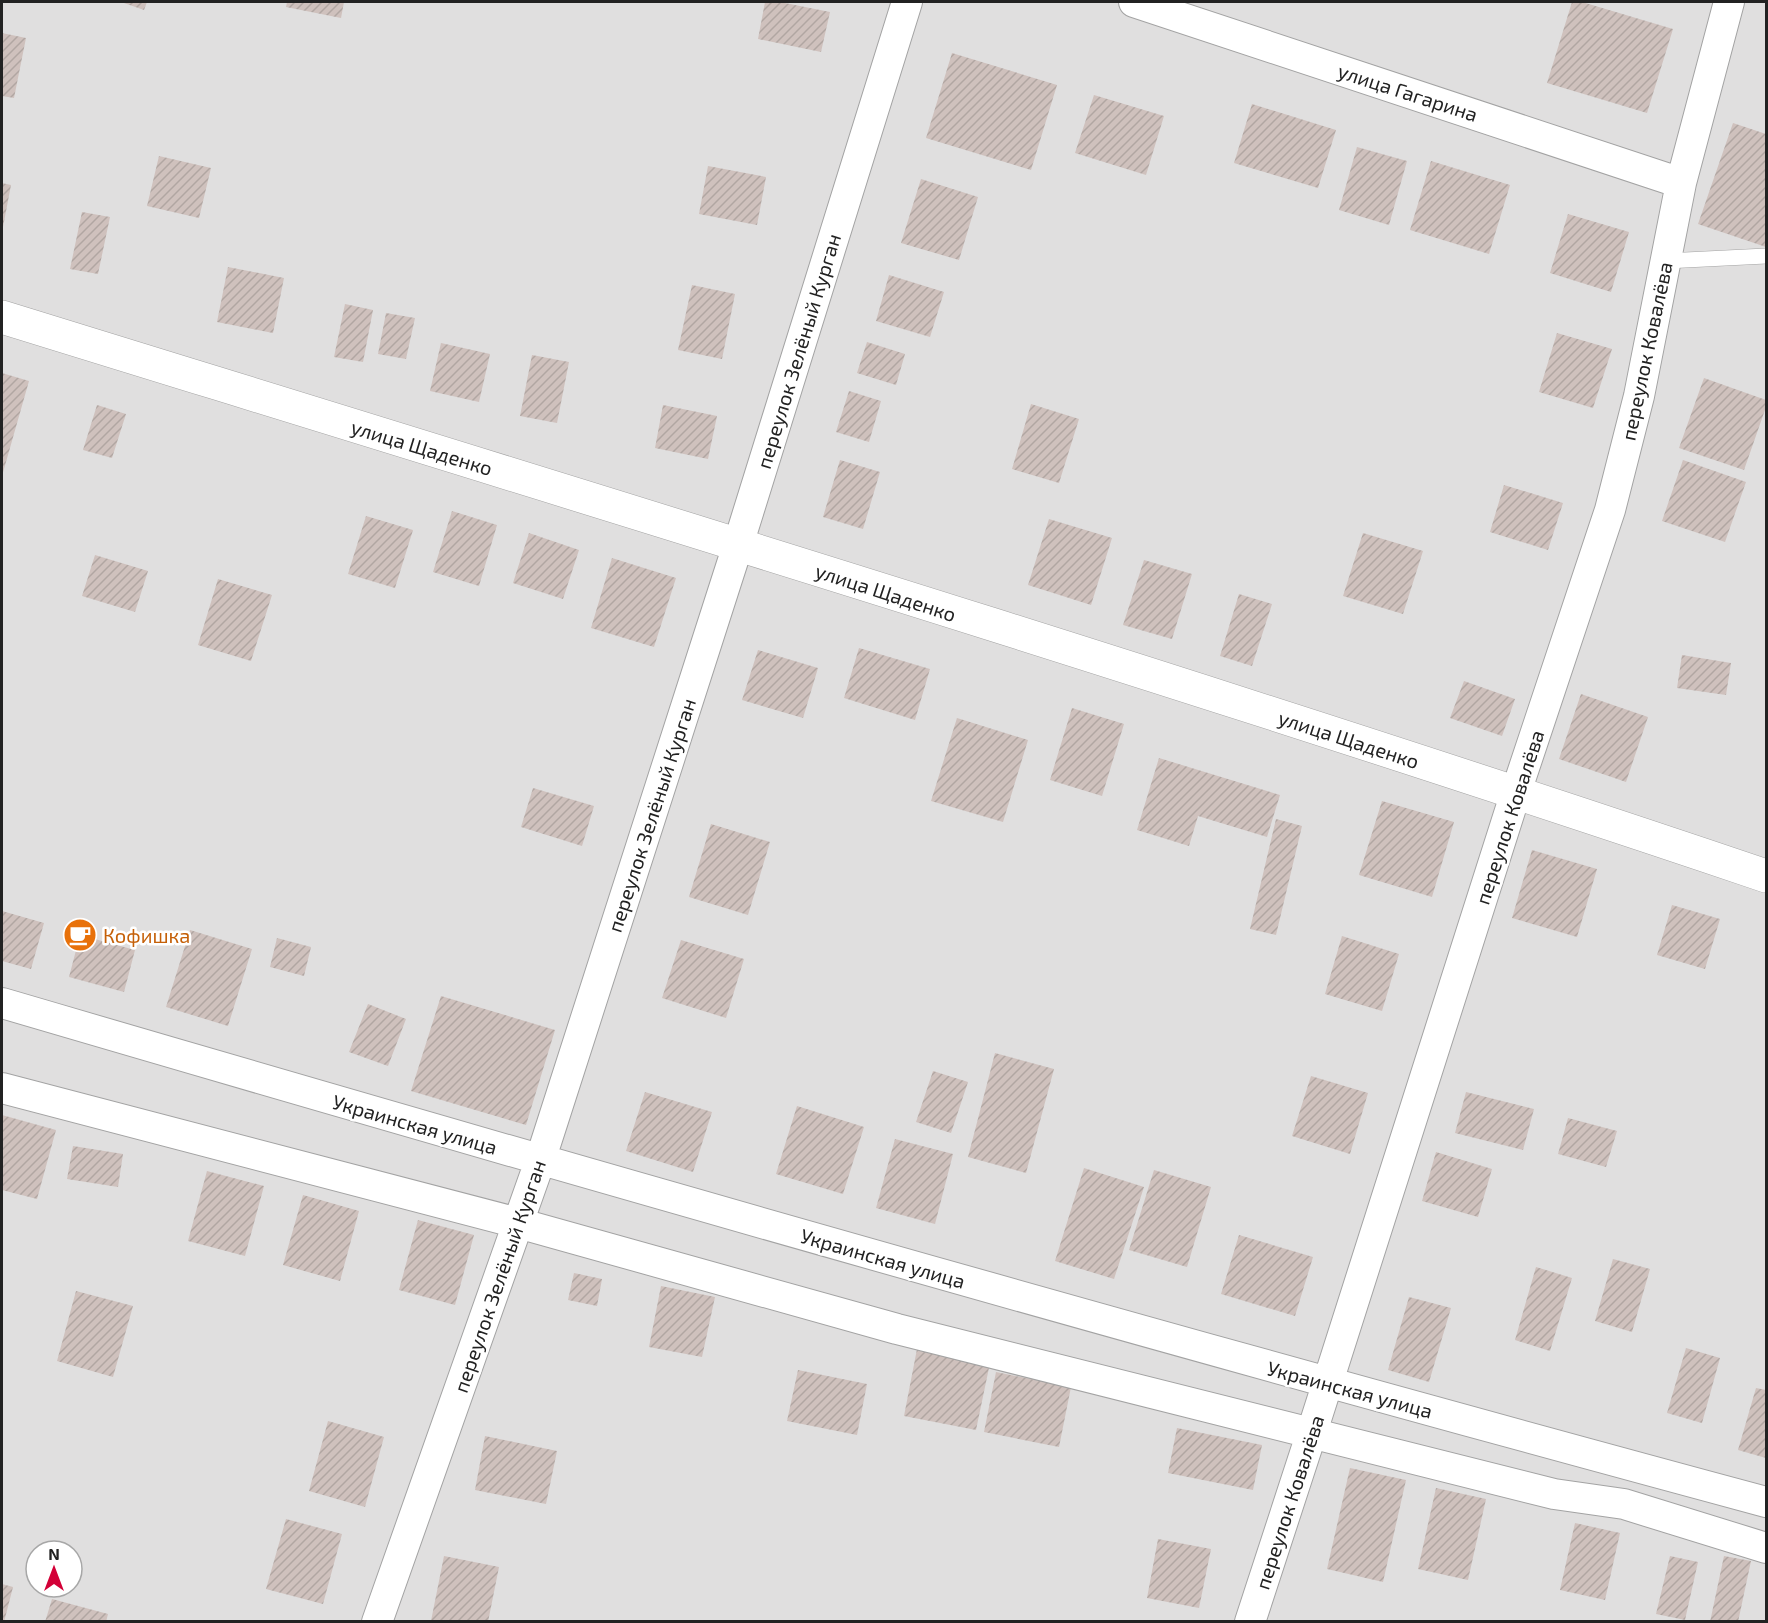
<svg xmlns="http://www.w3.org/2000/svg" width="1768" height="1623" font-family="'Exo 2',sans-serif">
	<style>
		.residential { fill: #e0dfdf; fill-rule: evenodd }
		.building { fill: url(#building-hatch) }
		.lines { fill: none; stroke-linecap: round; stroke-linejoin: round }
		.service-casing { stroke: #a3a3a3; stroke-width: 16 }
		.minor-casing { stroke: #a3a3a3; stroke-width: 32 }
		.tertiary-casing { stroke: #a3a3a3; stroke-width: 34 }
		.service { stroke: #fff; stroke-width: 15 }
		.minor { stroke: #fff; stroke-width: 30 }
		.tertiary { stroke: #fff; stroke-width: 33 }
		.labels { text-anchor: middle; dominant-baseline: central; stroke-width: 5; stroke-linejoin: round; paint-order: stroke }
		.street-label { font-size: 20px; fill: #222; stroke: #fff }
		.food-label { font-size: 20px; fill: #c56008; stroke: #fff; text-anchor: start }
	</style>
	<defs>
		<pattern id="building-hatch" width="6" height="6" patternUnits="userSpaceOnUse" patternTransform="scale(1.5)"><rect width="6" height="6" fill="#cfc1bd"/><path d="M-1 1l2-2M0 6l6-6M5 7l2-2" fill="none" stroke="#b1a6a2"/></pattern>
	</defs>
	<rect width="100%" height="100%" fill="#f2ece8"/>
	<path class="residential" d="M2 2H1766V1621L2 1622ZM36 1551H72V1587H36Z"/>
	<path class="building" d="M121 2H147L144 10Z
		M287 2H344L341 18 286 7Z
		M765 2H780L830 12 821 52 758 39Z
		M1572 2H1582L1673 29 1647 113 1547 83Z
		M2 33 26 38 14 98 2 96Z
		M952 53 1057 85 1031 170 926 138Z
		M1094 95 1164 116 1146 175 1075 153Z
		M1252 104 1336 130 1318 188 1234 163Z
		M1733 123 1766 134V247L1698 224Z
		M1357 147 1407 161 1389 225 1339 210Z
		M159 156 211 168 199 218 147 206Z
		M1431 161 1510 185 1489 254 1410 230Z
		M708 166 766 177 757 225 699 214Z
		M921 179 978 197 959 260 901 243Z
		M2 183 11 185 3 227H2Z
		M82 212 110 217 98 274 70 269Z
		M1568 214 1629 232 1611 292 1550 273Z
		M228 267 284 278 273 333 217 322Z
		M889 275 944 292 930 337 876 321Z
		M692 285 735 294 722 359 678 350Z
		M345 304 373 310 363 362 334 357Z
		M386 313 415 318 406 359 378 354Z
		M1557 333 1612 349 1593 408 1539 392Z
		M867 342 905 354 896 385 857 373Z
		M441 343 490 354 479 402 430 391Z
		M532 355 569 362 557 423 520 416Z
		M2 373 29 381 2 476Z
		M1704 378 1766 400V407L1744 470 1679 448Z
		M849 391 881 401 869 442 836 432Z
		M1031 404 1079 419 1059 483 1012 469Z
		M97 405 126 414 112 458 83 450Z
		M663 405 717 416 708 459 655 448Z
		M840 460 880 472 863 529 823 517Z
		M1683 460 1746 482 1725 542 1662 521Z
		M1504 485 1563 503 1548 550 1490 532Z
		M452 511 497 525 479 586 433 572Z
		M366 516 413 530 395 588 348 574Z
		M1049 519 1112 538 1091 605 1028 585Z
		M529 533 579 550 563 599 513 583Z
		M1363 533 1423 551 1403 614 1343 596Z
		M95 555 148 571 135 612 82 596Z
		M612 558 676 578 654 647 591 628Z
		M1144 560 1192 574 1172 639 1123 625Z
		M218 579 272 595 251 661 198 645Z
		M1239 594 1272 604 1252 666 1220 656Z
		M859 648 930 669 915 720 844 698Z
		M758 650 818 668 803 718 742 700Z
		M1682 655 1731 663 1726 695 1677 688Z
		M1464 681 1515 699 1502 736 1450 718Z
		M1581 694 1648 717 1626 782 1559 759Z
		M1072 708 1124 724 1102 796 1050 780Z
		M957 718 1028 740 1003 822 931 801Z
		M1159 758 1280 795 1267 837 1198 816 1189 846 1137 830Z
		M533 788 594 806 582 846 521 827Z
		M1382 801 1454 822 1432 897 1359 875Z
		M1276 819 1302 826 1276 935 1250 929Z
		M711 824 770 842 748 915 689 897Z
		M1532 850 1597 869 1577 937 1512 918Z
		M1672 905 1720 919 1705 969 1657 955Z
		M2 911 44 923 31 969 2 961Z
		M190 930 252 949 228 1026 166 1007Z
		M80 935 135 950 124 992 69 977Z
		M1342 936 1399 954 1382 1011 1325 994Z
		M277 938 311 947 304 976 270 967Z
		M681 940 744 959 726 1018 662 998Z
		M441 996 555 1030 526 1125 411 1091Z
		M368 1004 406 1019 388 1066 349 1052Z
		M995 1053 1054 1069 1026 1173 968 1157Z
		M933 1071 968 1082 951 1133 916 1122Z
		M1311 1076 1368 1093 1350 1154 1292 1136Z
		M645 1092 712 1112 693 1172 626 1151Z
		M1466 1092 1534 1109 1523 1150 1455 1133Z
		M797 1106 864 1127 843 1194 776 1174Z
		M2 1115 56 1130 37 1199 2 1190Z
		M1568 1118 1617 1131 1606 1167 1558 1154Z
		M895 1139 953 1154 935 1224 876 1208Z
		M73 1146 123 1154 118 1187 67 1179Z
		M1436 1152 1492 1169 1478 1217 1422 1201Z
		M1084 1168 1144 1187 1114 1279 1055 1261Z
		M1154 1170 1211 1187 1187 1267 1129 1250Z
		M207 1171 264 1186 245 1256 188 1241Z
		M303 1195 359 1211 340 1281 283 1265Z
		M418 1220 474 1235 455 1305 399 1290Z
		M1239 1235 1313 1257 1295 1316 1221 1294Z
		M1613 1259 1650 1269 1632 1332 1595 1321Z
		M1536 1267 1572 1278 1550 1351 1515 1340Z
		M574 1273 602 1279 597 1306 568 1300Z
		M661 1286 715 1297 702 1357 649 1347Z
		M76 1291 133 1306 113 1377 57 1361Z
		M1409 1297 1451 1308 1429 1382 1388 1370Z
		M1686 1348 1720 1358 1702 1423 1667 1413Z
		M917 1349 990 1363 976 1430 904 1416Z
		M798 1370 867 1384 857 1435 787 1421Z
		M996 1372 1071 1387 1059 1447 984 1432Z
		M1756 1388 1766 1390V1458L1738 1450Z
		M328 1421 384 1437 365 1507 309 1491Z
		M1177 1428 1262 1445 1253 1490 1168 1473Z
		M485 1436 557 1451 546 1504 475 1490Z
		M1350 1468 1406 1480 1383 1582 1327 1569Z
		M1436 1488 1486 1499 1468 1580 1418 1569Z
		M286 1519 342 1534 323 1604 266 1589Z
		M1575 1523 1620 1533 1605 1600 1560 1590Z
		M1158 1539 1211 1549 1199 1608 1147 1598Z
		M444 1556 499 1567 488 1622 431 1621Z
		M1670 1556 1698 1562 1685 1620 1656 1614Z
		M1724 1556 1751 1561 1738 1622H1710Z
		M2 1584 13 1587 4 1622H2Z
		M52 1599 108 1614 106 1622H45Z"/>
	<g class="lines">
		<g class="service-casing">
			<path id="service" d="M1665 261 1766 256"/>
		</g>
		<g class="minor-casing">
			<path id="minor" d="M1134 2 1681 183
				M2 1003C588 1175 1176 1343 1766 1502
				M2 1088 518 1223 897 1329 1554 1494 1624 1504 1766 1548
				M377 1622 540 1161 738 545 907 2
				M1250 1622 1311 1435 1516 792 1610 510 1639 396 1681 183 1729 2"/>
		</g>
		<g class="tertiary-casing">
			<path id="tertiary" d="M2 317C591 499 1182 679 1766 876"/>
		</g>
		<use href="#service" class="service"/>
		<use href="#minor" class="minor"/>
		<use href="#tertiary" class="tertiary"/>
	</g>
	<defs>
		<g id="cafe-disc" transform="scale(1.725)"><circle r="9.5" fill="#e8710a" stroke="#fff"/><path d="M-5.5-4.5H6V0H3Q3 3.5 0 3.5H-2.5Q-5.5 3.5-5.5 0ZM3-3.2v2h1.7v-2ZM-6 4.5H4V6H-6Z" fill="#fff"/></g>
	</defs>
	<g fill-rule="evenodd">
		<use href="#cafe-disc" x="80" y="935"/>
	</g>
	<g class="labels">
		<g class="street-label">
			<text transform="translate(1408 92) rotate(18)">улица Гагарина</text>
			<text transform="translate(798 351) rotate(-73)">переулок Зелёный Курган</text>
			<text transform="translate(1646 351) rotate(-78)">переулок Ковалёва</text>
			<text transform="translate(422 447) rotate(17)">улица Щаденко</text>
			<text transform="translate(886 592) rotate(18)">улица Щаденко</text>
			<text transform="translate(1349 739) rotate(18)">улица Щаденко</text>
			<text transform="translate(651 815) rotate(-72)">переулок Зелёный Курган</text>
			<text transform="translate(1509 817) rotate(-72)">переулок Ковалёва</text>
			<text transform="translate(415 1124) rotate(16)">Украинская улица</text>
			<text transform="translate(883 1258) rotate(16)">Украинская улица</text>
			<text transform="translate(499 1276) rotate(-71)">переулок Зелёный Курган</text>
			<text transform="translate(1350 1389) rotate(15)">Украинская улица</text>
			<text transform="translate(1289 1502) rotate(-72)">переулок Ковалёва</text>
		</g>
		<g class="food-label">
			<text x="103" y="935">Кофишка</text>
		</g>
	</g>
	<rect width="1768" height="1623" fill="none" stroke="#222222" stroke-width="6"/>
	<g transform="translate(54 1569)"><circle r="28" fill="#ffffff" stroke="#a7a7a7" stroke-width="1.5"/>
	<path d="M0-4.5L10 22L0 15L-10 22Z" fill="#d30037"/>
	<text y="-9" font-size="16" font-weight="bold" text-anchor="middle" fill="#222222">N</text>
	</g>
</svg>
